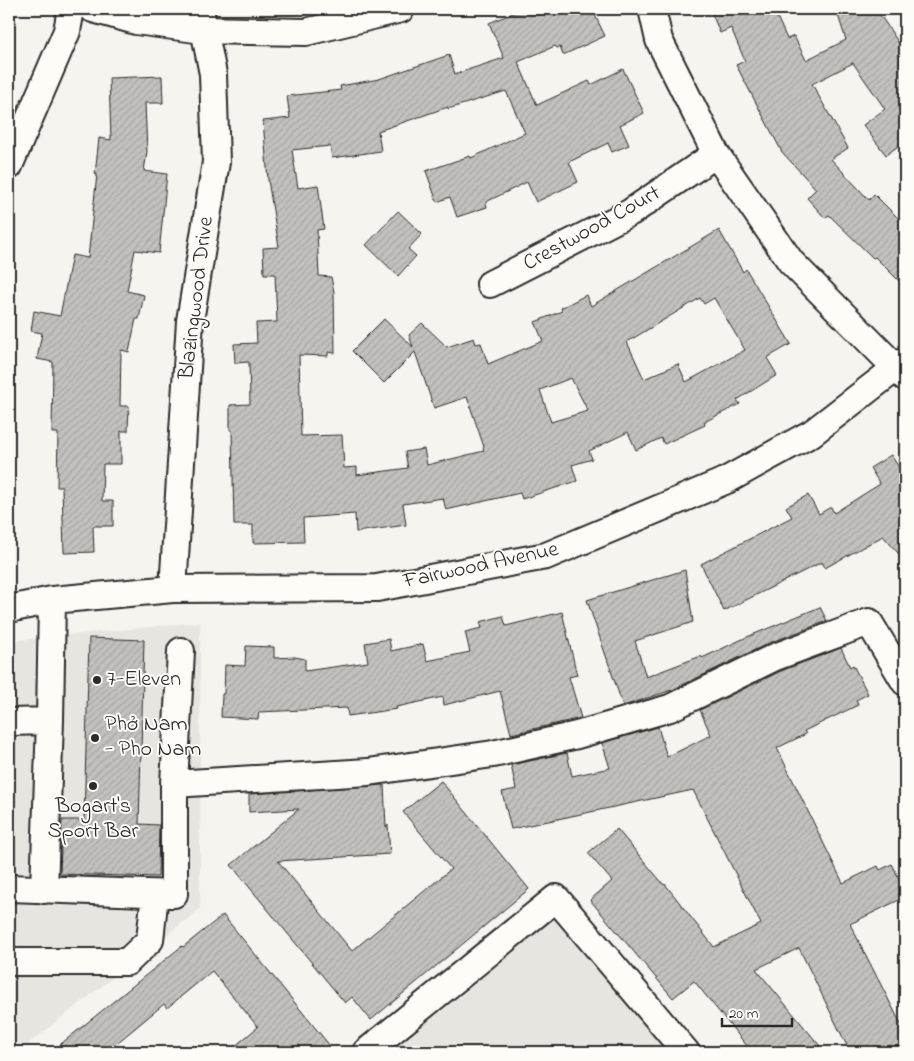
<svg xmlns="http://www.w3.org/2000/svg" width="914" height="1061" font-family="'Indie Flower',sans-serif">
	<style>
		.built { fill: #e6e5e0 }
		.building { fill: url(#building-hatch); stroke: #2b2b2b; fill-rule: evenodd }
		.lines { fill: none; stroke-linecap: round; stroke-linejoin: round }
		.minor-casing { stroke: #2b2b2b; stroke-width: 30 }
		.minor { stroke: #fdfcf7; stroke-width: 26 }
		.poi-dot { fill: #2b2b2b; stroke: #fdfcf7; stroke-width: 2 }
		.labels { text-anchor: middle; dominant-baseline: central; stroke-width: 4; stroke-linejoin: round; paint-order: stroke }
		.street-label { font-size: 22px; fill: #2b2b2b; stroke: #fdfcf7 }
		.poi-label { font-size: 22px; fill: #2b2b2b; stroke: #fdfcf7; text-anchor: start }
	</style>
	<defs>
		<pattern id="building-hatch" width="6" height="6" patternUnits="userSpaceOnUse" patternTransform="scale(1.25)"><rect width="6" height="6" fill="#c2c1be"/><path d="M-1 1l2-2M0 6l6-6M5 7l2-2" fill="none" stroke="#a7a6a3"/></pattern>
	</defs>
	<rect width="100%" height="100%" fill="#f5f4ef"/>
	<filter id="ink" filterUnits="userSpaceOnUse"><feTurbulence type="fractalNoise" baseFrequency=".02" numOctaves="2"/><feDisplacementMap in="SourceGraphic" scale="10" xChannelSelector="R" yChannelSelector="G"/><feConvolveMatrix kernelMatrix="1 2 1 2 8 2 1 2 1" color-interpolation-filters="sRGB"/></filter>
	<g filter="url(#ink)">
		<path class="built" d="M200 622V909L18 1052H9V641Z
			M556 911 672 1052H386Z"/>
		<path class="building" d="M523 9H534L537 15 552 9H592L605 36 563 55 560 47 557 48 555 46 518 62 537 105 589 81 591 85 623 69 644 113 620 125 629 145 612 152 608 143 569 162 578 182 536 202 527 182 486 202 487 207 457 217 450 197 437 202 426 171 470 156 471 158 525 133 506 91 448 109V107L378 131 381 151 332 158 330 146 292 150 298 188 318 185 324 229 317 230 319 276 331 277 334 292 335 353 328 352V356L299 355 301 436 342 435 344 468 357 467V475L408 468 405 452 424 449 427 465 484 451 483 448 484 447 467 397 434 408 415 352 384 383 352 351 384 319 413 347 409 335 422 323 447 347 474 338 476 344 481 343 488 364 543 341 535 322 562 311 561 308 586 295 591 306 719 230 743 272 746 269 791 344 767 358 777 375 737 400 740 404 704 422 705 425 664 444 661 438 636 450 628 432 589 451 592 459 572 465 577 481 522 499 520 493 446 510 443 498 403 504 406 525 356 532 355 514 303 518 304 542 253 543V525H234L232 430H230V405L250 404 249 362 235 363 234 344 257 343 256 323 277 322 275 274H264L263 248 279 247 268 180 263 121 290 118 287 96 341 90 340 86 379 79 449 55 455 74 504 58 489 23ZM700 298 704 304 714 298 745 350 686 382 678 364 644 379 627 342ZM571 378 588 411 551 422 540 390Z
			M710 9H777L774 10 787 39 794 36 806 60 846 40 836 9H876L905 52V141L886 155 863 125 885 109 853 63 812 84 848 148 831 159 869 200 874 194 905 225V287L875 257 873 258 829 215 825 218 807 198 816 189 782 152 736 65 745 61 731 28 720 33Z
			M162 76 163 103H145L147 152 144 171 167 174 159 253 135 250 127 291 144 295 139 319H136L129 352 121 350 120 406H129L128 431H121V464H103L102 501H113V526H93L94 552 64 553 62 487H57L58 433H52L53 362 37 359 42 333 31 331 34 311 60 316 72 255 88 258 97 174H95L99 138 111 140 109 78Z
			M398 211 422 234 408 249 416 256 398 276 366 245Z
			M891 455 905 477V561L883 536 825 568 822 562 724 611 701 564 792 517 786 507 808 495 819 514 831 507 834 513 880 484 870 468Z
			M685 570 693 622 635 641 646 677 701 656 702 658 747 637 820 607 827 621 769 643 672 690 623 706 587 600Z
			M562 612 577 675 569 677 581 718 511 734 500 691 444 705 443 697 396 707 397 709 348 716 347 708 259 712 258 719 221 717 222 694H224L225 665 245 666 246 646 274 647V658L295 657 305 659V671L368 662 365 643 389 639 391 651 423 644 427 661 470 652 465 632 482 628 480 622 503 616 506 626Z
			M89 638 144 640 139 824 159 825 158 877 60 874 62 820H84Z
			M841 648 850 667 853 665 868 694 856 700 858 705 804 731 806 734 777 748 843 883 878 866 880 870 892 864 905 891V897L850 924 905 1032V1049L898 1052H850L799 948 756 969 825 1052H752L694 981 673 998 590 900 612 881 588 853 617 829 664 885 665 884 714 947 761 924 693 790 511 829 502 792 516 789 511 765 567 753 572 776 610 768 602 743 658 727 667 757 711 735 700 710 781 671Z
			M441 781 529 889 371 1020 352 997 345 1003 231 865 299 809 249 812V794L384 785 386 827 388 825 390 854 278 861 352 951 451 869 403 812Z
			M223 915 335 1052H228L258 1027 212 971 167 1008 164 1004 106 1052H51L182 946 183 947Z"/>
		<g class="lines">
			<g class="minor-casing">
				<path id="minor" d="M93 9 136 21 203 30 306 32 401 9
					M652 9 659 40 716 154 791 262 905 377
					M9 166 67 31 71 9
					M490 284 631 212 716 154
					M173 589 190 321 216 162 213 74 200 9
					M9 609 52 600 173 589 377 588 546 556 727 480 812 433 905 361
					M9 722 50 721
					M174 784 368 772 493 754 577 735 670 708 775 657 869 622 905 682
					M9 888 174 894V784L181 651
					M44 890 50 721 52 600
					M9 962H127L150 940 155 894
					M366 1052 556 898 686 1052"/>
			</g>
			<use href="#minor" class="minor"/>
		</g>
	</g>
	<g class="poi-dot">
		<circle cx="97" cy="680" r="5"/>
		<circle cx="95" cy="738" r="5"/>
		<circle cx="93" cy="786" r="5"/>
	</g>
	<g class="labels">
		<g class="street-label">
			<text transform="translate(592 229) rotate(-29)">Crestwood Court</text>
			<text transform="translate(197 298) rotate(-83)">Blazingwood Drive</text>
			<text transform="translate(481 566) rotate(-12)">Fairwood Avenue</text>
		</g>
		<g class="poi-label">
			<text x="107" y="680">7-Eleven</text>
			<text x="105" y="725">Phở Nam<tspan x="105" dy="25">- Pho Nam</tspan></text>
			<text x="93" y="807" text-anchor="middle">Bogart's<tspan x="93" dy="25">Sport Bar</tspan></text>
		</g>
	</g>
	<rect width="914" height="1061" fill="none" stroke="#fdfcf7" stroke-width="30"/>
	<rect x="15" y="15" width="884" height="1031" fill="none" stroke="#2b2b2b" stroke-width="2" filter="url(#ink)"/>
	<path d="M722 1018v8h70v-8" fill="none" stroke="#2b2b2b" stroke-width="2.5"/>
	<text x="729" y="1018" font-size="15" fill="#2b2b2b" stroke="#fdfcf7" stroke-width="4" paint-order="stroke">20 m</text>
</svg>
